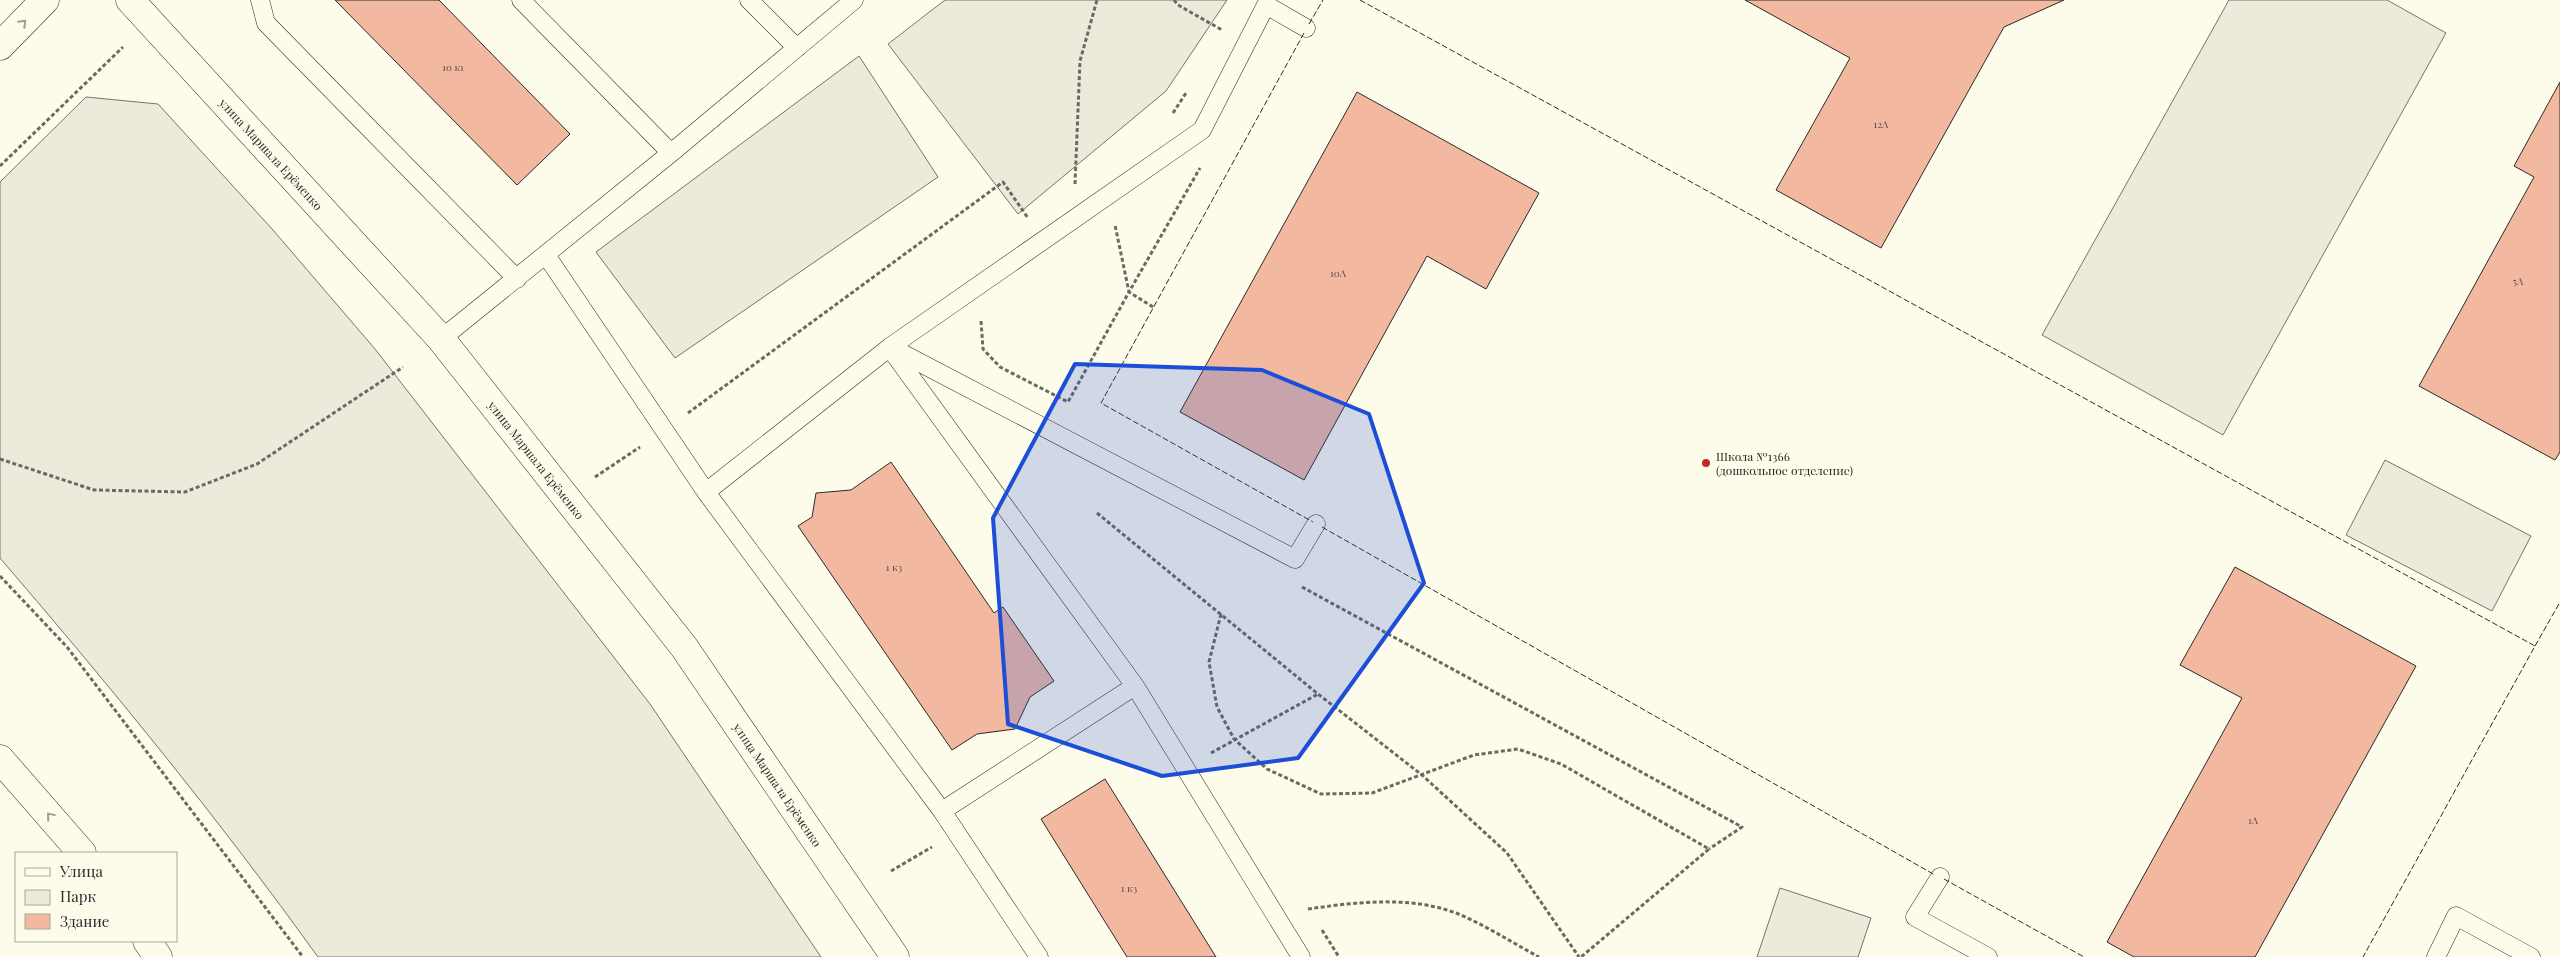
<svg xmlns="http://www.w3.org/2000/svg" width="2560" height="957" font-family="'Playfair Display',serif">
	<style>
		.green { fill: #ecebdb; stroke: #74746e }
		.parking { fill: #eceadb; stroke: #74746e }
		.building { fill: #f2b8a0; stroke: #2b2b2b }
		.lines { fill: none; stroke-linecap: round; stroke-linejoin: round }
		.lane-casing { stroke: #2b2b2b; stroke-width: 19 }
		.secondary-casing { stroke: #2b2b2b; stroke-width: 29 }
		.path { stroke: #6a6964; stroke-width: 3; stroke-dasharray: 4 2.5; stroke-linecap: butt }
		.lane { stroke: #fdfbea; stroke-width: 18 }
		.secondary { stroke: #fdfbea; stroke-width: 28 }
		.fence { stroke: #2b2b2b; stroke-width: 1; stroke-dasharray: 6 2.5; stroke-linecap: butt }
		.oneway { stroke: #9e9d94 }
		.marked { fill: #1d4ed8; fill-opacity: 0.2; stroke: #1d4ed8; stroke-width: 4; stroke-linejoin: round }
		.poi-dot { fill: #c62828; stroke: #fdfbea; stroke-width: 2 }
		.labels { text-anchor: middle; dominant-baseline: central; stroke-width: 4; stroke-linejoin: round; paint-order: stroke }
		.number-label { font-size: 10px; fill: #5d4e48 }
		.street-label { font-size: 12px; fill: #2b2b2b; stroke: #fdfbea }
		.poi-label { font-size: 12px; fill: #2b2b2b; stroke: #fdfbea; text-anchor: start }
	</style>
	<rect width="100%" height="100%" fill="#fdfbea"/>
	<path class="green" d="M945 0H1227L1166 91 1018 214 888 44Z
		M2229 0H2387L2446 33 2223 435 2042 335Z
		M86 97 158 104 273 230 375 349 650 704 821 957H318C219 819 111 687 0 558V182Z
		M2385 460 2531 536 2492 611 2346 535Z
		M1780 888 1871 918 1858 957H1757Z"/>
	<path class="parking" d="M859 56 938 177 675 358 596 252Z"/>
	<path class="building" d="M335 0H439L570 134 517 185Z
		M1745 0H2064L2004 27 1881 248 1776 190 1850 58Z
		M2560 82V452L2555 460 2419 386 2534 177 2514 166Z
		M1357 92 1539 193 1486 289 1427 256 1304 480 1180 412Z
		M891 462 994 613 1003 607 1054 681 1030 697 1015 729 977 734 952 750 798 526 812 517 816 493 851 490Z
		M2235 567 2416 666 2255 957H2134L2107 942 2242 698 2180 665Z
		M1105 779 1216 957H1127L1041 819Z"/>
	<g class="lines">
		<g class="lane-casing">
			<path id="lane" d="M260 0 266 23 517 279
				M521 0 671 153
				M749 0 797 48
				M546 255 706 492 942 811 1135 686 1301 957
				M441 339 671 153 854 0
				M890 347 1295 559 1316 524
				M892 351 1135 686
				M706 492 890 347 1202 130 1266 5 1306 28
				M942 811 1039 957
				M1940 877 1915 917 1988 957
				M2436 957 2456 916 2531 957"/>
		</g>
		<g class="secondary-casing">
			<g id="secondary">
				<path id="s1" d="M130 0 441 339 684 647 895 957"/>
				<path d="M0 46 45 0"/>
				<path d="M0 759 82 853"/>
				<path d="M147 941 158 957"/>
			</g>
		</g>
		<path class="path" d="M1174 0 1178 5 1222 30
			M1173 113 1186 93
			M0 166 123 47
			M1075 184 1080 61 1097 0
			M1153 307 1129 292 1200 168
			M981 321 983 349 1000 367 1068 402 1129 292 1115 225
			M688 413 1003 182 1028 218
			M0 459 94 490 185 492 257 464 403 367
			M595 477 640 447
			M1097 513 1318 694 1422 775 1507 853 1579 957
			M0 576 67 647 303 957
			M1302 587 1742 827 1709 849
			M1221 614 1209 662 1217 707 1234 739 1267 769 1321 794 1372 793 1474 755 1518 749 1561 764 1709 849 1581 957
			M1211 753 1318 694
			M891 871 932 847
			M1308 909C1357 902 1413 895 1461 915 1488 927 1513 943 1539 957
			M1322 930 1339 957"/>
		<use href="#lane" class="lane"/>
		<use href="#secondary" class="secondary"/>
		<path class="fence" d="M1360 0 2535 646 2363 957
			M1309 24 1323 0
			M1304 33 1101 403 1313 522
			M1322 527 1935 875
			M2535 646 2560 602
			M1944 879 2084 957"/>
	</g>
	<defs><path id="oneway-chevron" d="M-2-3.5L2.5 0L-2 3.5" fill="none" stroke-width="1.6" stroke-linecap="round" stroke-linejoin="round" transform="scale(1.25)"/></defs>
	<g class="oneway">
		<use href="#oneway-chevron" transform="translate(23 23) rotate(-45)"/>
		<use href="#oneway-chevron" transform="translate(50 816) rotate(-130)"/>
	</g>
	<path class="marked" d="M1075 364 1262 370 1369 414 1424 583 1298 758 1162 776 1008 724 993 518Z"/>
	<circle class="poi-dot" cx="1706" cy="463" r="5"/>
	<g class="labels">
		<g class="number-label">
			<text x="453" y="67">10 к1</text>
			<text x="1881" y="124">12А</text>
			<text x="1338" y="273">10А</text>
			<text x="2518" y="281">5А</text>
			<text x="894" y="567">1 к3</text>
			<text x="2253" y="820">1А</text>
			<text x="1129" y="888">1 к3</text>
		</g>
		<g class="street-label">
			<text stroke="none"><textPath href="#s1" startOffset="209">улица Маршала Ерёменко</textPath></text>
			<text stroke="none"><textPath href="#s1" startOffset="614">улица Маршала Ерёменко</textPath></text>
			<text stroke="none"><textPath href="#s1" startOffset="1019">улица Маршала Ерёменко</textPath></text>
		</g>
		<g class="poi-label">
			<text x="1716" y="456">Школа №1366<tspan x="1716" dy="14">(дошкольное отделение)</tspan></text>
		</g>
	</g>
	<rect x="15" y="852" width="162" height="90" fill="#fdfbea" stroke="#a9a89e"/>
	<rect x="25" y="868" width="25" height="8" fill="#fdfbea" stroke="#a9a89e"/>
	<text x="60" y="877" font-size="15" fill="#2b2b2b">Улица</text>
	<rect x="25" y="890" width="25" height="15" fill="#ecebdb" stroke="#a9a89e"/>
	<text x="60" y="902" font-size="15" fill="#2b2b2b">Парк</text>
	<rect x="25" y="914" width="25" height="15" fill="#f2b8a0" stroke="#a9a89e"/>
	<text x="60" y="927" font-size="15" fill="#2b2b2b">Здание</text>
</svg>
